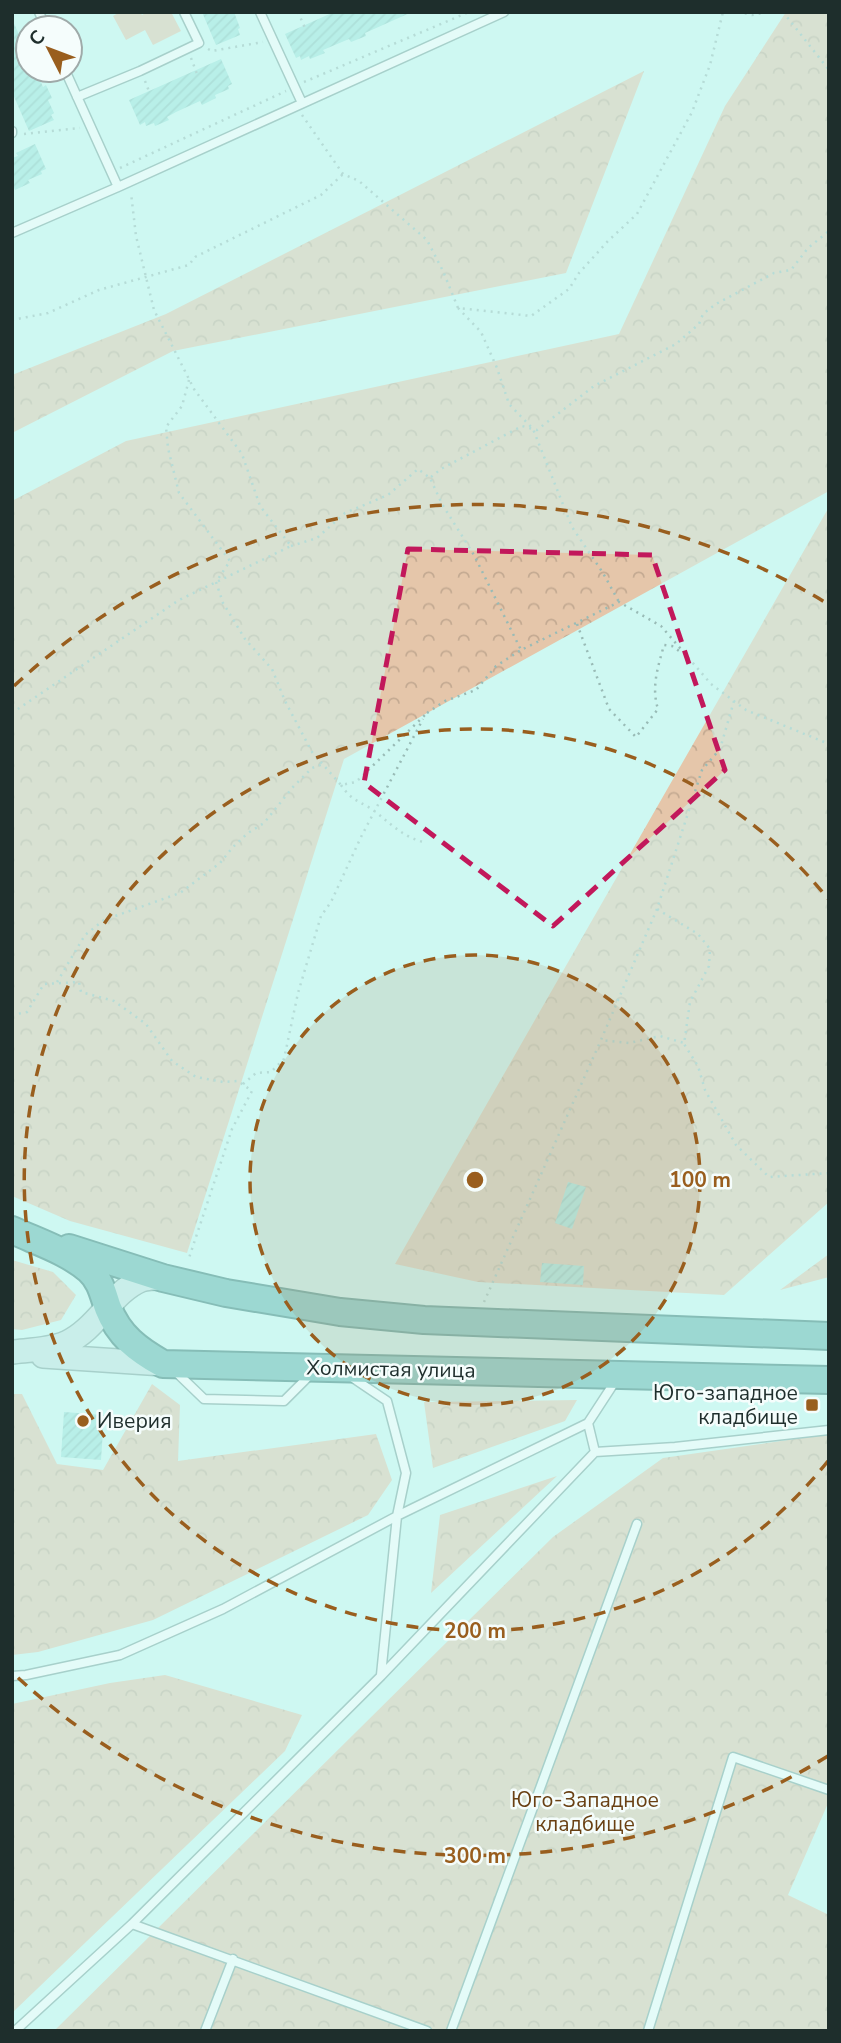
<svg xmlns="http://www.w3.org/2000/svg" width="841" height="2043" font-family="'Nunito Sans',sans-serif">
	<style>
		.forest { fill: url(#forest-crowns) }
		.green { fill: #e5c6aa }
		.building { fill: url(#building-hatch) }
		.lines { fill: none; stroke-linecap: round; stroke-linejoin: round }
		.service-casing { stroke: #79a19b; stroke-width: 11 }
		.secondary-casing { stroke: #79a19b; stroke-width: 26 }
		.trunk-casing { stroke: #2f7770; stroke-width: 30 }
		.path { stroke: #99bbb6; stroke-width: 2.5; stroke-dasharray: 2 5; stroke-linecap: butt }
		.service { stroke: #fff; stroke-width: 8 }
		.secondary { stroke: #c3e2df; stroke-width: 23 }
		.trunk { stroke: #60b2aa; stroke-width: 26 }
		.marked { fill: none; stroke: #c2185b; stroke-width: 5; stroke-dasharray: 14 9; stroke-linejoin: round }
		.ring { fill: none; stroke: #995e1e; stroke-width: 3.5; stroke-dasharray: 12 9 }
		.poi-dot { fill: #995e1e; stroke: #f5fdfc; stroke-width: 2.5 }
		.labels { text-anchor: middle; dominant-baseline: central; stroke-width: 5; stroke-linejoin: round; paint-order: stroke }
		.street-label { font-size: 21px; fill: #1e2e2c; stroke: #f5fdfc }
		.poi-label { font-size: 21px; fill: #1e2e2c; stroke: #f5fdfc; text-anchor: end }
		.park-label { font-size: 21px; fill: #694013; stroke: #f5fdfc }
		.centre { fill: #995e1e; stroke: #f5fdfc; stroke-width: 3.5 }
		.ring-label { font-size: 21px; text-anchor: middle; font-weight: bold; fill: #995e1e; stroke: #f5fdfc; stroke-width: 5; stroke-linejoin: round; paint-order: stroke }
	</style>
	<defs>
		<pattern id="forest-crowns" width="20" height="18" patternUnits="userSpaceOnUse" patternTransform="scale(1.75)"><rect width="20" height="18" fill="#e5c6aa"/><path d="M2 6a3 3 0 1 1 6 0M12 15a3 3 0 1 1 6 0" fill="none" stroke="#c4aa92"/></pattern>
		<pattern id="building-hatch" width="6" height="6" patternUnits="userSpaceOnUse" patternTransform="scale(1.75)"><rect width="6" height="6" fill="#9de4db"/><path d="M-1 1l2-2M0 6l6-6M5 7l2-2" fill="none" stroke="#87c4bc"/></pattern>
	</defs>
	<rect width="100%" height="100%" fill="#cef8f2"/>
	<path class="forest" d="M786 12H829V491L344 759 187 1253 70 1221 12 1196V501L126 441 619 334 725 106Z
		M644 71 566 273 173 351 12 433V375L166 314Z
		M829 507V1202L724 1295 478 1282 395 1264Z
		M829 1254V1277L780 1290Z
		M12 1260 53 1272 76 1295 61 1320 22 1330 12 1329Z
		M152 1384 180 1405 178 1461 376 1434 392 1480 368 1515 153 1620 38 1652 12 1655V1394H22L57 1464 103 1470Z
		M577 1400 565 1421 433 1468 424 1402Z
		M829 1434V1801L788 1895 829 1915V2031H54L553 1537 663 1458Z
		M557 1476 431 1593 440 1515Z
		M165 1675 302 1715 285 1751 12 2013V1704L110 1683Z"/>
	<path class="green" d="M120 12H140L142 15 147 12H171L181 31 153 45 145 30 126 40 113 16Z"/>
	<path class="building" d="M202 12H234L240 28 238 29 240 35 216 45Z
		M334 12H412L365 33 366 36 351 42 349 39 323 50 325 53 310 59 309 56 301 60 300 56 296 58 285 34Z
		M12 19 25 48 28 47V70H32L37 81 40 80 43 87 46 85 52 98 48 100 54 113 51 115 54 120 29 131 12 92Z
		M221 59 232 84 228 86 229 89 215 95 216 98 202 105 200 101 176 112 167 117 169 120 155 126 154 123 146 126 145 122 140 125 129 100Z
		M35 144 46 169 41 171 42 174 28 180 30 183 15 190 12 183V158L18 156 16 153Z
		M568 1182 586 1187 572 1229 555 1223Z
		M542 1263 584 1266 583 1285 540 1282Z
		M64 1412 104 1415 101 1460 61 1457Z"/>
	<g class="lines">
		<g class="service-casing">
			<path id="service" d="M39 12 46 28
				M260 12 302 103
				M65 70 118 187 504 12
				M77 97 140 71 199 43 184 12
				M12 131V133
				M12 233 118 187
				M175 1371 204 1399 284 1401 311 1374
				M350 1376 387 1401 406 1473 397 1516 381 1675
				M595 1452 675 1447 829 1430
				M12 1676 26 1675 120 1655 223 1609 397 1516 588 1423
				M132 1924 427 2031
				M15 2031 132 1924 381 1676 595 1452 588 1423 616 1380
				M205 2031 233 1959
				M451 2031 637 1524
				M648 2031 733 1757 829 1790"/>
		</g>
		<g class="secondary-casing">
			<path id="secondary" d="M12 1352C30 1350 49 1350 66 1343 97 1329 112 1292 141 1280 147 1278 156 1278 163 1278
				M43 1356 163 1364"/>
		</g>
		<g class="trunk-casing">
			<path id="trunk" d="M12 1230C38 1242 67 1251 89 1270 101 1281 103 1294 108 1308 119 1336 138 1350 163 1364L829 1380
				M69 1248 163 1278 226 1293 340 1312 424 1320 829 1336"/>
		</g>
		<path class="path" d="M298 12 305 28
			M738 12 752 15 768 12
			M783 12 829 70
			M208 49 212 51 263 42
			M191 58 197 74
			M145 81 150 94
			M304 82 469 12
			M302 115 343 174 359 181 427 240 443 271 458 308 531 316 569 289 579 273 608 241 637 214 692 112 710 65 723 12
			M24 134 80 128
			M120 168 286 91
			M458 308 481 332 497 368 509 404 533 429 572 527 603 573 619 602
			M12 320 48 313 99 290 189 265 195 257 321 195 343 174
			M189 380 182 406 166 427 168 448 179 493 230 561 216 582 223 603 245 639 272 669 285 701 312 752 341 785 356 782 426 714
			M431 477 441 469 522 426 537 430 594 386 676 344 699 324 703 314 716 304 774 273 791 270 808 248 829 231
			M291 546 317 538 345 513 388 495 418 469 430 478 442 504 474 555 521 650 619 602 661 626 711 684 746 710 829 744
			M577 624 609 709 636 737 658 709C651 687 658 667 664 645L672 646 682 653
			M734 701 720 749 702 770 657 909 698 934 710 949 709 966 690 1002 684 1044 698 1066 705 1090 736 1145 769 1177 829 1173
			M12 713 179 600 291 546 260 506 242 454 194 389 154 310 136 236 131 193
			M427 713 445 701 476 690 496 666 521 650
			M341 785C353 803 362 801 377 813 394 827 404 837 426 843
			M657 909 601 1040 629 1043 660 1036 684 1043
			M57 982 85 935 104 920 180 893 220 863 233 847 248 833 264 823 293 787 312 768 323 764
			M12 1015 27 1012 44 984 79 982 81 992 114 1001 146 1024 172 1061 196 1077 223 1082 238 1081 252 1091 232 1129 188 1261
			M243 1084 256 1073 271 1072 284 1059 298 993 321 916 331 902 361 837 423 719
			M484 1302 601 1040"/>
		<use href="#service" class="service"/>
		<use href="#secondary" class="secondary"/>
		<use href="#trunk" class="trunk"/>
	</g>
	<path d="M0 0H841V2043H0ZM408 549 652 555 725 770 553 926 364 783Z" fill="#cef8f2" fill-opacity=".55" fill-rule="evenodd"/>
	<path class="marked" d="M408 549 652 555 725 770 553 926 364 783Z"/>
	<circle cx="475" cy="1180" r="225" fill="#995e1e" fill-opacity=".12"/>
	<g class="ring">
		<circle cx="475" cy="1180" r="225"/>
		<path d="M828 1461A451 451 0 1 1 828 899"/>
		<path d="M828 1756A676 676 0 0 1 14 1674M14 686A676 676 0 0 1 828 604"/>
	</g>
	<g class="poi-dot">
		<rect x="805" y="1398" width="14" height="14" rx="3.5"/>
		<circle cx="83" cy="1421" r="7"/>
	</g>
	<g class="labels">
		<g class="street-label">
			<text transform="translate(391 1369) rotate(1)">Холмистая улица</text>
		</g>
		<g class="poi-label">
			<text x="798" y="1393">Юго-западное<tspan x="798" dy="24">кладбище</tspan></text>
			<text x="97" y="1421" text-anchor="start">Иверия</text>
		</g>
		<g class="park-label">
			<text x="585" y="1800">Юго-Западное<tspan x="585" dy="24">кладбище</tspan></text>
		</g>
	</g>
	<circle cx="475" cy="1180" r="10" class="centre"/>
	<g class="ring-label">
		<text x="700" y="1187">100 m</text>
		<text x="475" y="1638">200 m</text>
		<text x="475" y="1863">300 m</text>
	</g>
	<rect width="841" height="2043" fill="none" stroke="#1e2e2c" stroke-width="28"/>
	<g transform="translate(49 49) rotate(312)"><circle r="33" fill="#f5fdfc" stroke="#9faaa9" stroke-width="2"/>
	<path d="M0-5L12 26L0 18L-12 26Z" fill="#995e1e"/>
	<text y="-10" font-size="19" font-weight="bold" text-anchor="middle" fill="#1e2e2c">С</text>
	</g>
</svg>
